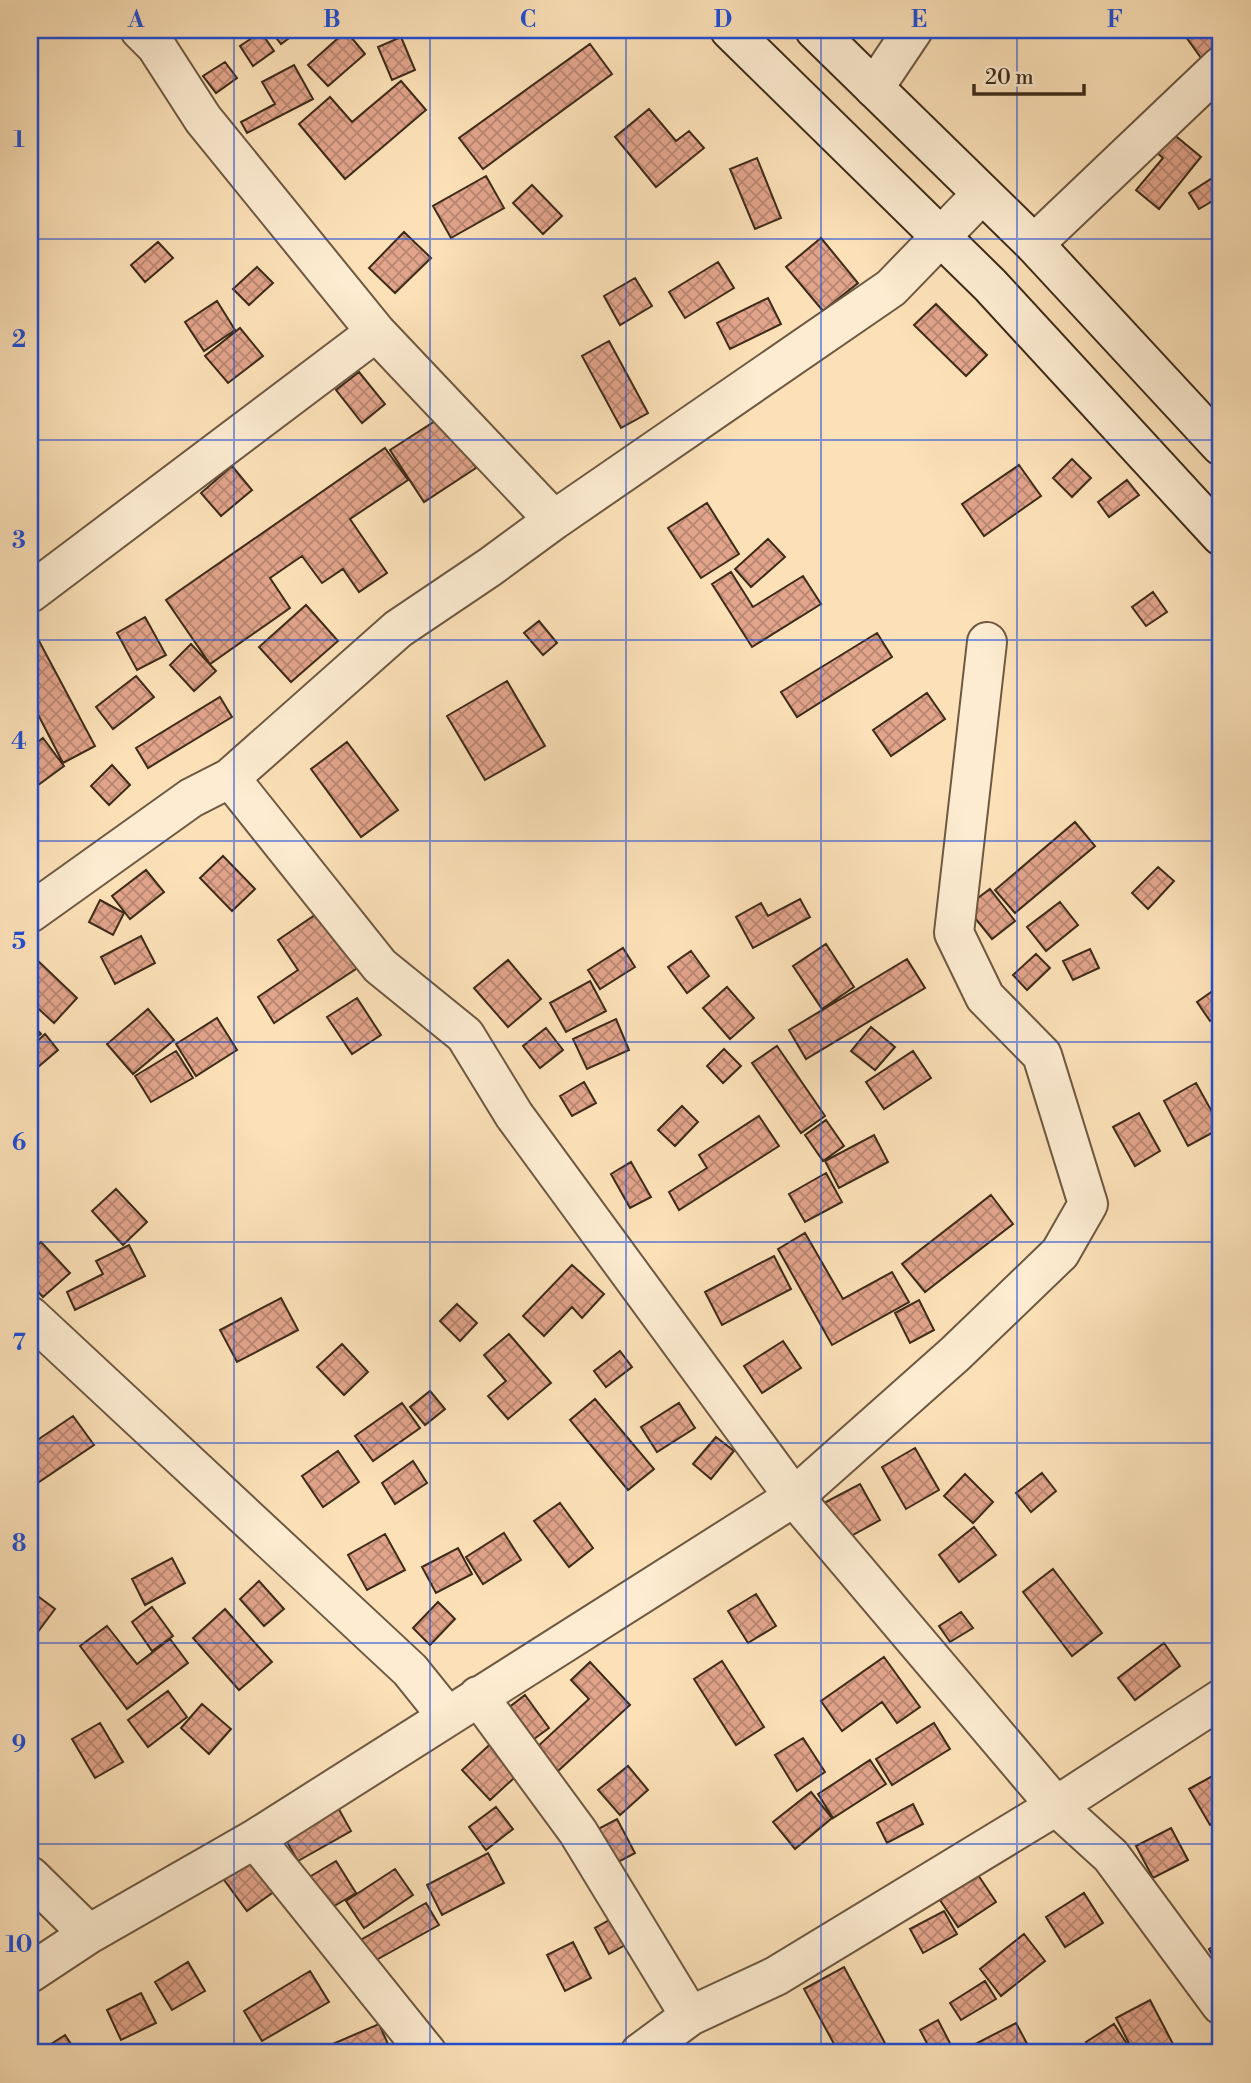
<svg xmlns="http://www.w3.org/2000/svg" width="1251" height="2083" font-family="'Libre Bodoni',serif">
	<style>
		.building { fill: url(#building-cross-hatch); stroke: #3d2b19; stroke-width: 2 }
		.lines { fill: none; stroke-linecap: round; stroke-linejoin: round }
		.minor-casing { stroke: #6d5841; stroke-width: 42 }
		.secondary-casing { stroke: #3d2b19; stroke-width: 42 }
		.minor { stroke: #fdecd1; stroke-width: 38 }
		.secondary { stroke: #fdecd1; stroke-width: 38 }
		.grid { fill: none; stroke: #1d4ed8; stroke-width: 2; stroke-opacity: 0.55 }
		.neatline { fill: none; stroke: #1d4ed8; stroke-width: 2.5 }
		.grid-label { font-size: 23px; text-anchor: middle; font-weight: bold; fill: #1d4ed8 }
	</style>
	<defs>
		<pattern id="building-cross-hatch" width="8" height="8" patternUnits="userSpaceOnUse" patternTransform="scale(1.75)"><rect width="8" height="8" fill="#e2a48b"/><path d="M0 0l8 8M0 8l8-8" fill="none" stroke="#b88671"/></pattern>
	</defs>
	<rect width="100%" height="100%" fill="#fce1b8"/>
	<filter id="stains"><feTurbulence type="fractalNoise" baseFrequency=".00286" numOctaves="4"/><feColorMatrix values="0 0 0 0 .2 0 0 0 0 .09 0 0 0 0 .02 0 0 0 .5 -.17"/></filter>
	<radialGradient id="worn" r=".72"><stop offset=".6" stop-color="#630" stop-opacity="0"/><stop offset="1" stop-color="#630" stop-opacity=".3"/></radialGradient>
	<path class="building" d="M270 30H300L281 44Z
		M1181 30H1216L1221 37V49L1204 62Z
		M346 31 365 54 328 86 308 65Z
		M261 32 274 51 253 66 240 46Z
		M401 37 415 70 392 80 378 47Z
		M590 44 612 74 483 169 459 138Z
		M225 62 237 78 216 93 203 76Z
		M294 65 313 99 247 133 241 122 275 104 262 82Z
		M401 81 426 110 345 179 299 124 330 97 352 122Z
		M649 109 676 141 689 131 704 148 656 187 615 137Z
		M1166 128 1201 157 1159 209 1136 190 1163 158 1150 147Z
		M757 158 781 218 755 229 730 169Z
		M486 176 504 208 451 238 433 206Z
		M1214 177 1221 188V196L1199 209 1189 193Z
		M532 185 562 216 543 234 513 203Z
		M404 232 431 258 395 293 369 268Z
		M821 238 858 283 823 311 786 267Z
		M158 242 173 258 145 282 131 265Z
		M718 262 734 288 685 318 669 292Z
		M257 267 273 283 249 305 233 289Z
		M635 278 652 306 620 325 604 296Z
		M768 298 781 324 730 349 717 323Z
		M217 301 235 330 204 351 185 322Z
		M936 304 987 355 966 376 914 325Z
		M240 328 263 356 228 383 205 356Z
		M609 341 648 413 621 428 582 356Z
		M359 372 385 404 362 423 336 390Z
		M443 416 476 468 424 502 390 450Z
		M385 448 408 480 350 519 387 573 359 592 343 569 322 583 302 556 270 578 290 608 210 664 166 600Z
		M1072 459 1091 478 1072 497 1053 478Z
		M1019 465 1041 496 984 536 962 504Z
		M232 466 252 490 221 516 201 493Z
		M1127 480 1139 495 1109 517 1098 502Z
		M707 503 739 554 701 578 668 528Z
		M768 539 785 557 751 587 735 569Z
		M731 572 753 607 803 576 821 604 752 647 712 584Z
		M1153 592 1167 612 1146 626 1132 607Z
		M306 605 338 641 291 682 259 647Z
		M145 617 166 655 137 670 117 633Z
		M539 621 557 643 543 655 524 633Z
		M30 624 95 746 63 763 30 699Z
		M877 633 892 657 797 717 781 692Z
		M191 644 216 671 194 691 170 665Z
		M136 676 154 697 113 729 96 707Z
		M507 681 545 746 485 780 447 716Z
		M927 693 945 719 891 756 873 730Z
		M220 697 232 717 148 768 136 748Z
		M43 738 64 766 30 791V748Z
		M347 742 398 810 361 837 311 769Z
		M112 765 130 785 109 805 91 786Z
		M1075 822 1095 846 1015 913 995 890Z
		M223 856 255 889 232 911 200 878Z
		M1158 867 1174 881 1148 909 1132 893Z
		M146 870 164 892 130 919 112 896Z
		M990 889 1015 921 992 939 966 907Z
		M800 899 810 917 753 948 736 917 761 903 768 916Z
		M100 900 124 913 113 935 89 922Z
		M1060 902 1078 925 1046 951 1027 927Z
		M321 911 359 967 274 1023 258 997 298 970 278 940Z
		M141 936 155 963 115 984 101 957Z
		M826 944 854 987 822 1009 793 966Z
		M623 948 635 967 600 989 588 970Z
		M1090 949 1099 968 1073 980 1063 961Z
		M691 951 709 976 687 993 668 967Z
		M1036 954 1050 968 1027 990 1013 975Z
		M35 958 77 998 54 1023 30 1001V964Z
		M907 959 925 988 806 1059 789 1030Z
		M508 960 541 999 508 1027 474 988Z
		M590 981 606 1011 566 1032 550 1003Z
		M727 987 754 1018 730 1039 703 1008Z
		M1217 988 1221 995V1014L1210 1021 1197 1002Z
		M357 998 381 1035 352 1054 327 1017Z
		M148 1009 174 1040 133 1074 107 1044Z
		M217 1018 237 1050 196 1076 176 1044Z
		M616 1019 629 1050 587 1069 573 1039Z
		M30 1022 41 1034 30 1043Z
		M871 1027 895 1047 875 1070 851 1051Z
		M546 1028 563 1050 540 1068 523 1046Z
		M45 1034 58 1050 38 1067 30 1057V1048Z
		M777 1046 825 1116 801 1133 752 1063Z
		M724 1049 741 1066 723 1083 707 1066Z
		M176 1051 193 1078 151 1102 135 1076Z
		M913 1051 931 1078 884 1109 866 1082Z
		M584 1082 596 1103 572 1116 560 1096Z
		M1196 1083 1221 1128 1188 1146 1164 1101Z
		M682 1106 698 1122 675 1146 658 1130Z
		M1139 1113 1160 1151 1135 1166 1113 1127Z
		M759 1116 779 1146 679 1210 669 1192 707 1168 699 1155Z
		M826 1120 844 1146 823 1161 805 1135Z
		M874 1135 888 1162 839 1188 825 1161Z
		M631 1162 651 1197 630 1208 611 1174Z
		M826 1173 842 1202 805 1222 789 1194Z
		M116 1189 147 1222 123 1245 92 1211Z
		M991 1195 1013 1224 925 1292 902 1264Z
		M805 1233 843 1299 892 1272 909 1302 832 1345 778 1249Z
		M41 1242 70 1273 43 1297 30 1283V1252Z
		M129 1245 145 1276 75 1310 67 1292 103 1274 96 1261Z
		M774 1256 791 1289 722 1325 705 1292Z
		M572 1265 604 1294 582 1318 572 1307 544 1336 523 1316Z
		M281 1298 298 1330 237 1362 220 1330Z
		M919 1300 934 1330 910 1343 895 1313Z
		M457 1304 477 1323 460 1341 440 1321Z
		M509 1334 551 1383 508 1419 488 1396 506 1381 484 1355Z
		M783 1341 801 1368 762 1393 744 1366Z
		M342 1344 368 1372 344 1395 317 1367Z
		M620 1351 632 1367 606 1387 594 1371Z
		M430 1391 445 1409 425 1425 410 1407Z
		M595 1399 654 1469 628 1490 570 1420Z
		M402 1403 420 1428 373 1461 355 1436Z
		M679 1403 695 1428 657 1452 641 1427Z
		M73 1416 94 1445 30 1488V1445Z
		M716 1437 734 1451 711 1479 693 1464Z
		M915 1448 939 1490 906 1509 882 1467Z
		M338 1451 359 1482 323 1507 302 1476Z
		M413 1461 427 1483 395 1504 382 1483Z
		M1042 1473 1056 1491 1031 1512 1016 1493Z
		M965 1474 993 1502 973 1523 944 1496Z
		M860 1484 880 1520 844 1540 824 1503Z
		M560 1503 593 1548 569 1567 534 1521Z
		M974 1527 996 1555 959 1582 939 1555Z
		M504 1533 521 1560 483 1584 466 1557Z
		M385 1534 405 1570 367 1590 348 1555Z
		M458 1548 472 1574 436 1593 422 1567Z
		M172 1558 185 1583 145 1605 132 1579Z
		M1053 1569 1102 1633 1072 1656 1023 1592Z
		M259 1581 284 1609 264 1626 240 1599Z
		M35 1594 55 1609 37 1633 30 1627V1600Z
		M756 1594 776 1626 748 1643 728 1611Z
		M438 1602 455 1619 430 1645 413 1628Z
		M152 1607 173 1636 152 1651 132 1622Z
		M225 1609 272 1662 239 1690 193 1638Z
		M961 1612 973 1628 950 1642 939 1626Z
		M107 1626 137 1664 170 1639 188 1663 127 1709 80 1646Z
		M1164 1643 1180 1666 1135 1700 1118 1678Z
		M884 1657 920 1707 897 1723 882 1702 842 1731 821 1701Z
		M722 1661 764 1727 736 1745 694 1679Z
		M590 1662 630 1705 558 1771 536 1748 589 1699 571 1680Z
		M168 1691 187 1717 148 1747 128 1720Z
		M525 1695 549 1728 527 1744 503 1712Z
		M202 1704 231 1729 209 1754 181 1728Z
		M100 1723 123 1762 95 1778 72 1739Z
		M934 1723 950 1749 892 1785 876 1759Z
		M497 1738 525 1768 490 1800 462 1770Z
		M803 1738 825 1772 797 1791 775 1755Z
		M870 1760 886 1784 833 1818 818 1794Z
		M628 1766 648 1790 620 1815 598 1790Z
		M30 1767 38 1771 30 1787Z
		M1218 1773 1221 1779V1819L1210 1825 1189 1789Z
		M811 1792 832 1818 795 1849 773 1822Z
		M331 1795 351 1831 298 1861 277 1825Z
		M913 1804 923 1824 887 1843 877 1823Z
		M496 1807 513 1829 486 1850 469 1827Z
		M617 1819 635 1853 605 1869 587 1835Z
		M1171 1828 1188 1860 1153 1878 1136 1846Z
		M250 1844 282 1886 247 1911 216 1869Z
		M488 1853 504 1883 442 1915 427 1885Z
		M336 1861 356 1893 326 1911 306 1879Z
		M395 1869 413 1895 364 1928 346 1901Z
		M978 1875 996 1902 958 1927 940 1900Z
		M1084 1893 1103 1923 1065 1947 1046 1917Z
		M426 1903 439 1925 362 1968 350 1946Z
		M944 1911 957 1934 923 1953 910 1929Z
		M620 1914 634 1940 609 1954 595 1928Z
		M1024 1934 1045 1961 1001 1996 980 1969Z
		M573 1942 591 1978 565 1991 547 1955Z
		M1221 1942V1971L1209 1949Z
		M188 1962 205 1991 172 2010 155 1982Z
		M844 1967 886 2045 870 2053H839L804 1989Z
		M310 1971 329 2002 262 2041 244 2011Z
		M985 1981 996 1999 961 2020 950 2003Z
		M141 1993 156 2023 121 2040 107 2010Z
		M1150 2000 1173 2044 1155 2053H1134L1116 2018Z
		M938 2020 953 2049 945 2053H932L920 2030Z
		M1016 2023 1032 2053H958Z
		M379 2024 392 2053H312Z
		M1114 2024 1133 2053H1093L1086 2042Z
		M65 2035 77 2053H37Z"/>
	<g class="lines">
		<g class="minor-casing">
			<path id="minor" d="M140 30 156 46 203 119 376 332 554 520
				M874 88 913 30
				M1034 244 1221 66
				M30 593 376 332
				M230 778 380 966 465 1035 514 1115 794 1497 1056 1806 1111 1856 1221 2005
				M30 913 191 798 230 778 398 629 490 567 554 520 891 288 982 194
				M30 1316 410 1670 447 1716
				M478 1696 578 1832 690 2016
				M255 1839 427 2053
				M30 1876 89 1934
				M30 1973 89 1934 255 1839 794 1497 955 1354 1060 1253 1088 1204 1042 1055 985 997 954 933 987 642
				M640 2053 690 2016 776 1976 1056 1806 1221 1699"/>
		</g>
		<g class="secondary-casing">
			<path id="secondary" d="M730 30 990 285 1221 536
				M815 30 1034 244 1221 446"/>
		</g>
		<use href="#minor" class="minor"/>
		<use href="#secondary" class="secondary"/>
	</g>
	<path class="grid" d="M234 30V2053M430 30V2053M626 30V2053M821 30V2053M1017 30V2053M30 239H1221M30 440H1221M30 640H1221M30 841H1221M30 1042H1221M30 1242H1221M30 1443H1221M30 1643H1221M30 1844H1221"/>
	<rect width="1251" height="2083" fill="none" stroke="#fce1b8" stroke-width="77"/>
	<path d="M974 84v10h110v-10" fill="none" stroke="#3d2b19" stroke-width="3.5"/>
	<text x="985" y="84" font-size="21" fill="#3d2b19" stroke="#fdecd1" stroke-width="5" paint-order="stroke">20 m</text>
	<rect x="38" y="38" width="1174" height="2006" class="neatline"/>
	<g class="grid-label">
		<text x="136" y="27">A</text>
		<text x="332" y="27">B</text>
		<text x="528" y="27">C</text>
		<text x="723" y="27">D</text>
		<text x="919" y="27">E</text>
		<text x="1115" y="27">F</text>
		<text x="19" y="147">1</text>
		<text x="19" y="347">2</text>
		<text x="19" y="548">3</text>
		<text x="19" y="749">4</text>
		<text x="19" y="949">5</text>
		<text x="19" y="1150">6</text>
		<text x="19" y="1350">7</text>
		<text x="19" y="1551">8</text>
		<text x="19" y="1752">9</text>
		<text x="19" y="1952">10</text>
	</g>
	<rect width="100%" height="100%" filter="url(#stains)"/>
	<rect width="100%" height="100%" fill="url(#worn)"/>
</svg>
